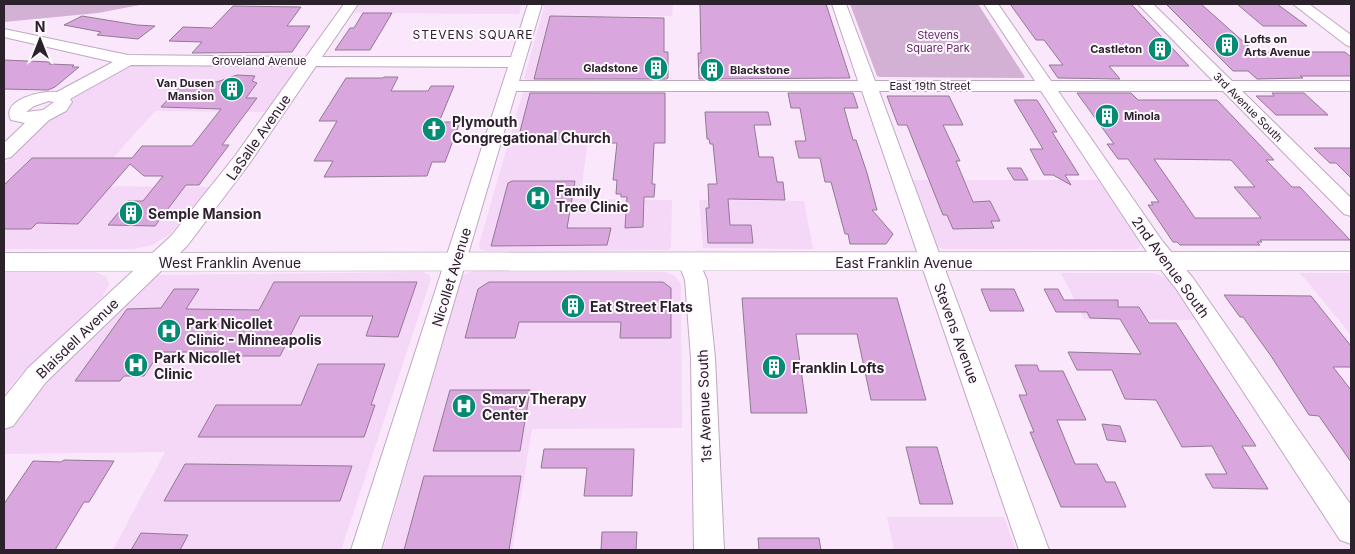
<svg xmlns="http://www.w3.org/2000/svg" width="1355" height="554" font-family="Inter,sans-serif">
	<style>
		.built { fill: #f5d7f7 }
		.green { fill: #d2b1d5 }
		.building { fill: #daa6de; stroke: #907a92; fill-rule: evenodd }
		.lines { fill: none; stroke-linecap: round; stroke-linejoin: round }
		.minor-casing { stroke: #bfa8c1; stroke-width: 2 }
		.major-casing { stroke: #bfa8c1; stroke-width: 1 }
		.minor { fill: #fff; fill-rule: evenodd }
		.major { fill: #fff; fill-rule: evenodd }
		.labels { text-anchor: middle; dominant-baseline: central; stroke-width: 4; stroke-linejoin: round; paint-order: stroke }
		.far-park-label { font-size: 11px; fill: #622468; stroke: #fff9ff }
		.far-poi-label { font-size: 11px; font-weight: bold; fill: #2b222c; stroke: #fff9ff; text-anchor: start }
		.far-street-label { font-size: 11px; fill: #2b222c; stroke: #fff9ff }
		.far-neighbourhood-label { font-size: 12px; letter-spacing: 1px; fill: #2b222c; stroke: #fff9ff }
		.poi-label { font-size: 14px; font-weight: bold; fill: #2b222c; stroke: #fff9ff; text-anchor: start }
		.street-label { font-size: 14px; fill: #2b222c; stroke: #fff9ff }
	</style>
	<rect width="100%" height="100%" fill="#fbe7fc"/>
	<path class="built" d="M359 4H522L519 14 354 13Z
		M545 4H673L672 16H605L594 82H530L524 78Z
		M129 65H292L296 69 265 112 155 111 88 186 211 187 169 235 152 245 133 249H4V164L85 86Z
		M526 90H595L580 199 672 200 671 247 669 250 486 251 480 249 479 244 523 92Z
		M911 180H1098L1141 244 1140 246 1137 249H944L936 247Z
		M699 200 804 201 813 249 703 248Z
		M475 270 665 272 675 276 681 284 682 428 532 429 512 550H383L461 276Z
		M4 272H95L107 277 109 285 102 297 20 375 4 395Z
		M422 272 429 275 431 279 341 550H113L165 452 4 454V432L46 378 156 275Z
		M1061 273H1153L1165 277 1172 281 1198 320 1084 319Z
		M1300 273H1351V335Z
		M887 517H1004L1016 550H894Z"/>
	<path class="green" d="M10 4H145L98 13 4 22V5Z
		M850 4H978L1025 77 1023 78 880 77 877 76Z"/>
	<path class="building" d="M700 4H826L850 78 699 79 698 53H701Z
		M1010 4H1131L1189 66H1109L1120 79 1058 78 1049 65H1063L1044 40H1036Z
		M1166 4H1201L1255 52H1345L1351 57V76H1300L1303 78 1257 79 1248 71H1233Z
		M1237 4H1277L1307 26H1263Z
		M233 6 301 7 287 26H310L292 52 192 53 202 42 169 41 183 27 212 28Z
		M363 13H392L370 50H335L350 28H354Z
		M82 16 137 25 155 26 138 39 97 35 101 32 64 25Z
		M550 16 664 18V52H668V78L666 79H534Z
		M4 60 51 62 49 64 74 65 72 67H79L55 87 48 90 4 89Z
		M237 75 255 76 252 81 257 83 246 98H257L222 145H229L199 185H186L155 226 108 225 128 201H143L163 176H144L130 164 78 224 37 223 31 229H4V185L32 158H132L142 146H192L221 109 161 107 184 82H217Z
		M384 77H398L391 91H428L431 86H454L439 122H460L445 162H432L427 176 324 177 333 161H314L337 121H319L346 78H383Z
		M530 93H665V143H654L652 184H655L654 197H644L643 227 625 228 627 197H621V194H616L617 180H613L617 143H596L597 139H518Z
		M788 93H853L858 108H844L853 140H856L867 173 877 210H872L893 234 886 244H850L848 234H845L831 182H825L820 158H799L795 141H806L800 108H791Z
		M1077 93H1131L1138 100H1217L1274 160H1266L1292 187H1300L1350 240H1260L1262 242H1257L1260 245H1180L1177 242H1173L1148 205H1153L1151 202H1159L1128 159H1118L1107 144H1114ZM1154 159 1231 160 1255 187H1234L1261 218H1195Z
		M1272 93H1304L1328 115H1276L1256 96H1274Z
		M887 96H949L963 125H943L960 161H956L973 202 990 201 1000 221H991L994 228 953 229 947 215H943L907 125H898Z
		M1014 100H1037L1057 132H1052L1079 175H1065L1071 185 1053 175H1044L1030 149H1043Z
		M705 112H768L771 125H754L759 157H773L777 182H783L785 200 728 199 730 225H751L753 243H708L706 208H709L708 184H717L713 144H710L709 139H707Z
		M1314 148H1351V178L1336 163H1330Z
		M1007 168H1021L1028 180H1014Z
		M512 181H575L567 228H611L607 245 491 246 508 183Z
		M274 282H417L398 337 366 336 373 316H300L280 356H233L235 352H160L144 376H124L120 381H75L127 309 161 308 174 289H199L186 309 259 310Z
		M489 282H663L671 288V338H620L621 322H519L515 338H465L478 289Z
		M981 289H1014L1024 311H990Z
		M1044 289H1058L1064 300H1118V307H1139L1149 323H1176L1256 446H1242L1268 489 1213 488 1205 474H1227L1212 446 1182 447 1156 400 1125 399 1112 370H1077L1068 352 1141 354 1120 319 1090 318 1087 312H1056Z
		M1224 295 1311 296 1351 346V367H1333L1351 390V462L1319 416 1309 415 1271 356 1243 317H1240Z
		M742 298H897L926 400H871L857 334H796L807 413H751Z
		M318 364H385L371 405H375L364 437H198L216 405H301Z
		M1015 365H1037L1039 371H1063L1086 420H1057L1075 464H1097L1106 482H1115L1126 507H1061L1030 432H1034L1019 395H1027Z
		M450 390H530L520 451H433Z
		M1102 424 1120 426 1126 442 1107 440Z
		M906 447H937L953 504H920Z
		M544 449H634L632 496H584L587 468H541Z
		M64 460 114 461 89 502H84L55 550H4V504L33 461 61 462Z
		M185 464H192L352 466 340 501H164Z
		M424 476H521L509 550H404Z
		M602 532H637L636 550H601Z
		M141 533 188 535 180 550H131Z
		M758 538H819L821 550H759Z"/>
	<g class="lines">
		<g class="minor-casing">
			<path id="minor" d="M344 4H358L322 57H511L528 4H542L519 81H858L832 4H846L875 81H1035L984 4H998L1051 81H1213L1138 4H1153L1232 81H1351V91H1242L1351 198V216L1344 214 1223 91H1058L1163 242 1193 278 1351 505V544L1340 540 1177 290 1147 252 1041 91H879L1049 550H1019L862 91H516L381 550H351L508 67 316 66 249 164 187 246 46 382 13 426 4 429V398L28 368 171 236 235 156 299 66 131 65 70 99 72 102 66 111 49 120 11 157 4 159V143L25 123 11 120C0 99 44 90 57 92L113 62 4 37V29L128 55 306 57ZM49 101 54 102 43 110 26 112 34 106Z
				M1293 4H1309L1351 35V47L1346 45Z
				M689 254 697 257 707 280 715 358 724 550H694L691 358 685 280 678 262 681 257Z"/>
		</g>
		<g class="major-casing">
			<path id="major" d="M1351 252V270L4 271V253Z"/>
		</g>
		<use href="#minor" class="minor"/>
		<use href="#major" class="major"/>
	</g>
	<defs>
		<g id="building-disc" transform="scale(1.25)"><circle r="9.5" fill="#038c73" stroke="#fff9ff"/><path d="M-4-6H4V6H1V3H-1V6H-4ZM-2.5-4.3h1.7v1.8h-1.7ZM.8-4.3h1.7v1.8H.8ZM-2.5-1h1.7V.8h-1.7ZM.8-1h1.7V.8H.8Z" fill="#fff"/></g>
		<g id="church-disc" transform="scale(1.25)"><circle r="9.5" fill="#038c73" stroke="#fff9ff"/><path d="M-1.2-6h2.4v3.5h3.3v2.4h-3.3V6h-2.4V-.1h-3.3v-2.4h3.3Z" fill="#fff"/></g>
		<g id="hospital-disc" transform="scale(1.25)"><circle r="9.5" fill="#038c73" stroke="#fff9ff"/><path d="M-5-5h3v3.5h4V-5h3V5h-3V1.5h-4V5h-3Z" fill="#fff"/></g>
	</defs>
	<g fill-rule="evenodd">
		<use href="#building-disc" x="1227" y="45"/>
		<use href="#building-disc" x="1160" y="49"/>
		<use href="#building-disc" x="656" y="68"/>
		<use href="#building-disc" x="712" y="70"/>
		<use href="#building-disc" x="232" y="89"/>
		<use href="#building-disc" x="1107" y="116"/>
		<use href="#church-disc" x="434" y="129"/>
		<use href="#hospital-disc" x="538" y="198"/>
		<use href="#building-disc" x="131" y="213"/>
		<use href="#building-disc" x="573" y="306"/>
		<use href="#hospital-disc" x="169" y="331"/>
		<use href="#hospital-disc" x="136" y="365"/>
		<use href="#building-disc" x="774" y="367"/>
		<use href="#hospital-disc" x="464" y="406"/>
	</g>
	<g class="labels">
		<g class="far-park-label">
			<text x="938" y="35">Stevens<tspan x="938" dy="13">Square Park</tspan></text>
		</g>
		<g class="far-poi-label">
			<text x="1244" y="39">Lofts on<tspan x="1244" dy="13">Arts Avenue</tspan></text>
			<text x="1142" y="49" text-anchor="end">Castleton</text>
			<text x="638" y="68" text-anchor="end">Gladstone</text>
			<text x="730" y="70">Blackstone</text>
			<text x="214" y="83" text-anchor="end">Van Dusen<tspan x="214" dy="13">Mansion</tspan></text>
			<text x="1124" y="116">Minola</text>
		</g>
		<g class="far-street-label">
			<text x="259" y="61">Groveland Avenue</text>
			<text x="930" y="86">East 19th Street</text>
			<text transform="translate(1248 107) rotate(45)">3rd Avenue South</text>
		</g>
		<g class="far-neighbourhood-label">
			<text x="473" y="34">STEVENS SQUARE</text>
		</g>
		<g class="poi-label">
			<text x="452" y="121">Plymouth<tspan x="452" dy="16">Congregational Church</tspan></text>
			<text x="556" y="190">Family<tspan x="556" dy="16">Tree Clinic</tspan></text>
			<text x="148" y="213">Semple Mansion</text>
			<text x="590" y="306">Eat Street Flats</text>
			<text x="186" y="323">Park Nicollet<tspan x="186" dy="16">Clinic - Minneapolis</tspan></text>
			<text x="154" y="357">Park Nicollet<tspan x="154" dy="16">Clinic</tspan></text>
			<text x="792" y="367">Franklin Lofts</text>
			<text x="482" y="398">Smary Therapy<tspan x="482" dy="16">Center</tspan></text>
		</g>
		<g class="street-label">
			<text transform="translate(258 137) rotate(-55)">LaSalle Avenue</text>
			<text x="230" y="262">West Franklin Avenue</text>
			<text x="904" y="262">East Franklin Avenue</text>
			<text transform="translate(1171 267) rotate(54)">2nd Avenue South</text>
			<text transform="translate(451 277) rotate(-73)">Nicollet Avenue</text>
			<text transform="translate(957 333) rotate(70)">Stevens Avenue</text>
			<text transform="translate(77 338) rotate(-44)">Blaisdell Avenue</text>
			<text transform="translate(704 406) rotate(-92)">1st Avenue South</text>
		</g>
	</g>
	<rect width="1355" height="554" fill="none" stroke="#2b222c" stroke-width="10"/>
	<g transform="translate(40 40)" stroke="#fff9ff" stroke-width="4" paint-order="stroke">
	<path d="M0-4L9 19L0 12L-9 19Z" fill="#2b222c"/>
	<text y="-8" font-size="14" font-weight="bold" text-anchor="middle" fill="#2b222c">N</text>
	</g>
</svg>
